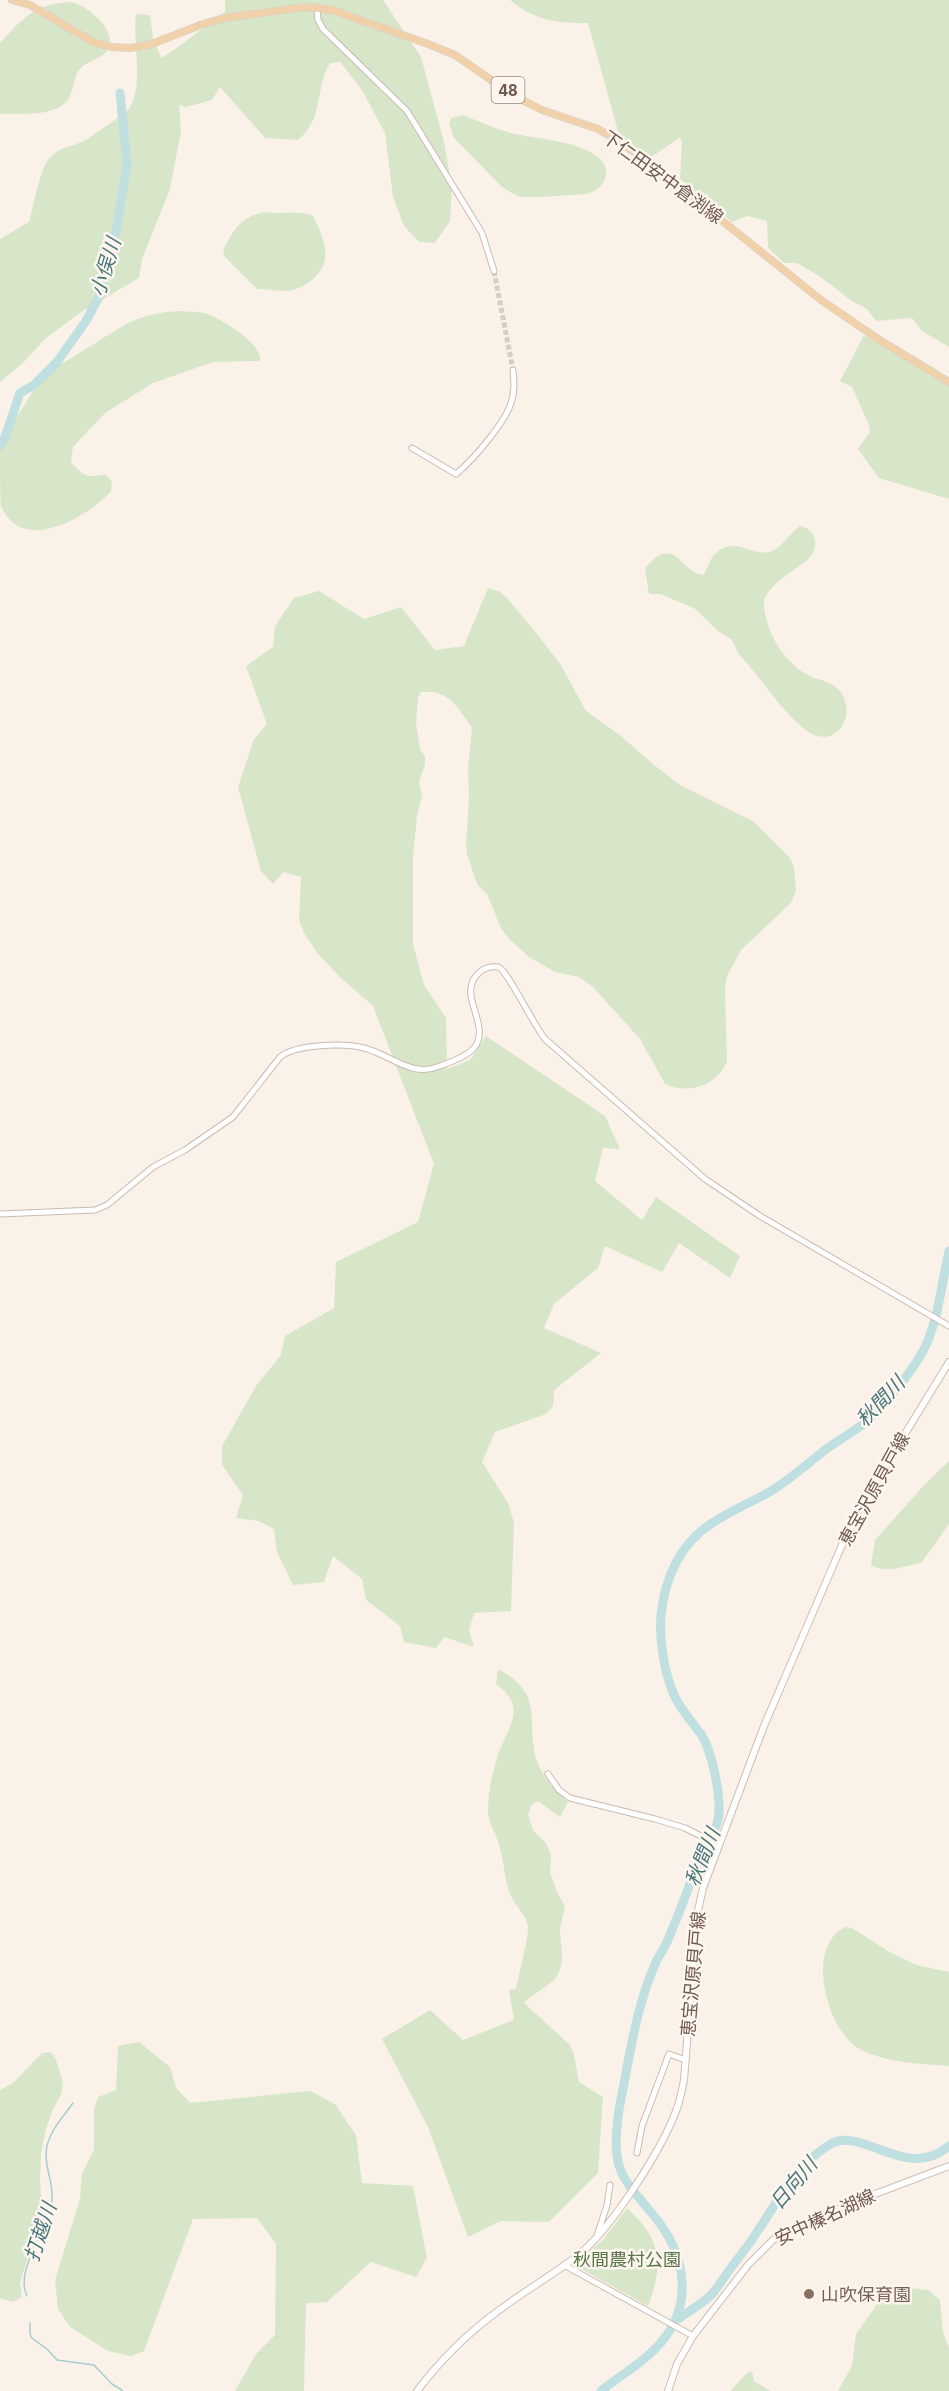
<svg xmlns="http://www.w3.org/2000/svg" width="949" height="2391" font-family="'IBM Plex Sans','Noto Sans JP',sans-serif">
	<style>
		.green { fill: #d7e6c9 }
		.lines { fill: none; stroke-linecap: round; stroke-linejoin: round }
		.stream { stroke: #a7ced1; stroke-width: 1.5 }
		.river { stroke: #c0dfe1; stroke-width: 9 }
		.tertiary-tunnel { stroke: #d8ccc3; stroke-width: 5; stroke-dasharray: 5 2.5; stroke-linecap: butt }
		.tertiary-casing { stroke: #cbbab0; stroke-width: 7 }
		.secondary-casing { stroke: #cfbcb1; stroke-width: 8 }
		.primary-casing { stroke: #d7d1ce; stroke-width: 8 }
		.tertiary { stroke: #fff; stroke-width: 5 }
		.secondary { stroke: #fff; stroke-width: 6 }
		.primary { stroke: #f0d1aa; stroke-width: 7 }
		.education-dot { fill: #8d6e63; stroke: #fdf6ef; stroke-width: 2 }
		.labels { text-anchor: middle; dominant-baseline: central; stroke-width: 5; stroke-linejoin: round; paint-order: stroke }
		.shield { fill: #fdf6ef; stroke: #9b8880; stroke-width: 1.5 }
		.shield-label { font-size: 16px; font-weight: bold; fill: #715950 }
		.street-label { font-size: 18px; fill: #715950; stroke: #fdf6ef }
		.park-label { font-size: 18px; fill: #5a754a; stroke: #fdf6ef }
		.education-label { font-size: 18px; fill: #785e54; stroke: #fdf6ef; text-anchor: start }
		.water-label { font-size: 20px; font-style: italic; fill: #49767b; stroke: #fdf6ef }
	</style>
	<rect width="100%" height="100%" fill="#faf2e9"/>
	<path class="green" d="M225 0H383L421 57 444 142 452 187 450 221 435 243 419 242 404 226 393 197 385 133 362 90 340 62 330 63C314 90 325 117 298 140L265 138 220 87 212 100 186 107 179 105 181 131 170 189 142 259 139 278 81 312 45 339 23 363 0 382V239L29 222C33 208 40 170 48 160 56 148 71 147 84 141 88 139 127 112 129 109 145 82 132 43 136 14L150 15 153 38 161 58C184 45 203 26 225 12Z
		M510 0H949V347L922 331 912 318 876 321 867 309 852 301 819 276 797 263H784L768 248 767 221 747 216 732 222 680 179 682 140 679 138 650 158 619 135 588 23C557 24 534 20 510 0Z
		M71 2C88 5 122 34 106 52 99 60 86 61 79 70 72 81 74 96 64 104 49 117 19 113 0 114V43C24 17 34 4 71 2Z
		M463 115C479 121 495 129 511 133 533 139 610 142 606 175 604 186 596 191 587 194L541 197H520L514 194 502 187 454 138 449 123 451 118Z
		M266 212C282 215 300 210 313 216 325 240 334 261 312 280 305 286 294 291 286 291 277 291 267 289 257 289L225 257 223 251C232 230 243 215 266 212Z
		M180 311C187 312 197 311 204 313 220 318 263 343 260 361L213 362 153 383 105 413 73 447 71 462C76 468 83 476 92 476 98 476 100 474 106 475L112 482 111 491C88 517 22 556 1 506 0 500 0 454 0 447 2 435 13 421 20 412 27 402 32 390 41 381 55 366 72 358 89 347 123 326 137 313 180 311Z
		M864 335 949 385V499L879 478 858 449 870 432 869 425 852 387 840 381Z
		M800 526C818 530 820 549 807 560 795 570 763 588 764 604 766 634 785 665 812 677 822 681 833 682 840 691 858 715 836 751 807 731 785 716 758 674 738 653L732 640 718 631 694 608 660 594H649L645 568C676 532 680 573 703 575 709 567 709 558 718 551 738 537 754 558 772 551 782 547 790 533 800 526Z
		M488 588 499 591 506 597 533 629 561 665 586 711 621 736 653 764 680 785 753 821 790 858 794 867 796 891 791 903 741 950 727 976 725 989 727 1061C717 1086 689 1095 665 1084L640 1039 592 986 579 977 555 972 529 957 508 938 501 928 487 894 477 884 467 854 466 844 469 797 468 769 472 728C458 708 449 689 421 692L418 698 416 723 420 749 425 756V765L419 781 422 795 417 816 413 857V944L424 985 446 1018 447 1069 470 1060 486 1036 605 1116 620 1149 603 1148 595 1181 642 1220 656 1197 740 1256 730 1278 679 1243 662 1272 605 1246 598 1268 554 1304 544 1328 601 1353 554 1390 553 1406 546 1414 495 1432 482 1462 508 1503 514 1523 511 1611 474 1613 469 1630 474 1647 444 1637 436 1648 404 1642 400 1626 366 1600 362 1579 333 1556 324 1582 293 1585 277 1552 274 1529 258 1521 236 1518 243 1495 222 1465V1446L256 1386 281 1355 285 1336 334 1308 336 1262 418 1222 434 1164 373 1006 342 979 318 954 304 933 299 920 301 877 283 872 273 884 261 871 238 787 254 739 267 724 246 666 273 647 275 626 294 598 319 591 364 619 401 607 435 650 464 646Z
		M949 1461V1524L921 1563C904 1566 888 1574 871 1565L875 1540 926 1483Z
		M498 1669C546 1695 525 1720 537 1761 543 1778 555 1791 568 1802L560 1817 538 1801 532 1804 528 1814 533 1830 546 1843 551 1855 550 1873 558 1894 565 1906C564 1913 561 1922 560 1929 560 1944 566 1962 557 1976 549 1988 533 1992 524 2003L570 2045 574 2055 579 2082 603 2097 598 2173 549 2222 501 2221 468 2237 428 2127 382 2039 430 2010 463 2040 514 2020 509 1990 516 1989C518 1977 529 1936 528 1926 526 1915 514 1904 510 1894 504 1878 504 1860 499 1845 496 1832 488 1824 488 1810 488 1791 493 1770 499 1752 510 1724 527 1707 496 1684Z
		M846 1927 852 1928 891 1953 916 1965 949 1972V2066C921 2064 890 2063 863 2051 827 2035 803 1945 846 1927Z
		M139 2042 170 2067 176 2088 190 2103 310 2091 335 2104 356 2135 362 2183 413 2186 427 2258 416 2277 371 2262 327 2302 306 2303 304 2391H235L256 2354 275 2335 276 2244 257 2218 193 2219 144 2351 131 2356 108 2351 70 2327 58 2309 55 2280 80 2199 82 2174 94 2149V2109L98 2097 116 2090 118 2046Z
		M51 2052 56 2060 63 2082 61 2095 53 2109 46 2129 41 2153 40 2181 42 2208 20 2283 22 2297 12 2302 0 2298V2090L13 2083 42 2053Z
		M627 2208C662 2240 664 2263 648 2306L574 2265 603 2240Z
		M898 2287 928 2290 940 2300 943 2332 949 2348V2391H838L852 2366 856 2334 885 2293Z
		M752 2371 754 2381 770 2391H730L747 2373Z"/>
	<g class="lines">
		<path class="stream" d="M27 2296C14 2269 49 2229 52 2201 54 2182 43 2165 47 2146 51 2129 64 2116 73 2103
			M30 2323V2334L32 2338 48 2350 57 2360 94 2365 112 2384 123 2391"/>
		<path class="river" d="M0 446 5 437 20 393 34 385 57 362 86 321 100 295 117 226 127 163 120 93
			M678 2319C689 2311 702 2304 711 2295 718 2288 724 2277 730 2269 739 2257 749 2245 757 2232 778 2201 796 2165 829 2145 861 2124 906 2183 949 2146
			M601 2391C618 2377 639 2365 654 2350 695 2310 688 2257 654 2216 627 2182 612 2174 617 2127 618 2109 623 2091 626 2073 633 2035 640 1998 656 1962 659 1956 663 1950 666 1944 679 1915 689 1885 701 1856 708 1842 718 1829 719 1813 720 1792 712 1751 701 1734 691 1721 681 1710 674 1695 664 1671 659 1640 661 1615 665 1578 680 1544 712 1523 730 1511 752 1502 771 1491 791 1479 807 1464 825 1450 841 1438 861 1428 875 1414 891 1397 918 1364 927 1343 939 1314 942 1281 949 1251"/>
		<path class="tertiary-tunnel" d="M494 271 513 370"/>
		<g class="tertiary-casing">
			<path id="tertiary" d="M317 7 318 20 323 29 407 111 482 233 494 271
				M412 448 456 474C473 460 505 423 511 403 515 392 514 381 513 370
				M0 1214 95 1210 107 1205 153 1167 185 1150 233 1117 280 1057C296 1044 344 1043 364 1048 389 1054 411 1077 437 1067 449 1063 466 1057 474 1048 493 1024 453 993 481 971 485 968 492 966 498 967 507 969 534 1026 545 1039L705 1179 760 1216 949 1326
				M548 1774 559 1790 570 1798 655 1819 685 1828 719 1845
				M637 2153 642 2126 669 2054 686 2060
				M597 2236 607 2205 610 2185
				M564 2265 693 2336"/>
		</g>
		<g class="secondary-casing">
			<path id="secondary" d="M417 2391C439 2362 468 2333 498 2311 523 2292 551 2276 576 2257 610 2231 661 2151 676 2111 680 2101 682 2090 684 2080L697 1915 703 1888 764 1726 845 1538 859 1509 949 1362
				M668 2391 677 2364 693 2336 748 2265 773 2240 794 2228 870 2196 949 2166"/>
		</g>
		<g class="primary-casing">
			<path id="primary" d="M12 0 30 5 93 42 112 47 130 48 149 45 203 24 224 18 305 7 332 10 428 44 455 55 516 97 542 110 598 129 614 138 659 170 821 300 881 341 949 382"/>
		</g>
		<use href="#tertiary" class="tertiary"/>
		<use href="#secondary" class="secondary"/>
		<use href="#primary" class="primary"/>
	</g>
	<circle class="education-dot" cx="809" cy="2294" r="6"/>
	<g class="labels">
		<rect class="shield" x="491.5" y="77" width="33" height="26" rx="4.5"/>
		<g class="shield-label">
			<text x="508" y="90">48</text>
		</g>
		<g class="street-label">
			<text transform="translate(663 177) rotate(36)">下仁田安中倉渕線</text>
			<text transform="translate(874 1489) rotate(-61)">恵宝沢原貝戸線</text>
			<text transform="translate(693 1974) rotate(-85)">恵宝沢原貝戸線</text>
			<text transform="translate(825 2217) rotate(-25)">安中榛名湖線</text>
		</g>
		<g class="park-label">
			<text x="627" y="2259">秋間農村公園</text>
		</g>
		<g class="education-label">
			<text x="821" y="2294">山吹保育園</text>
		</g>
		<g class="water-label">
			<text transform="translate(105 267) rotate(-73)">小俣川</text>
			<text transform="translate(880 1401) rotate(-47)">秋間川</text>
			<text transform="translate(702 1857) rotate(-68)">秋間川</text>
			<text transform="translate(793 2183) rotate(-50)">日向川</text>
			<text transform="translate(40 2232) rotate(-72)">打越川</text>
		</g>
	</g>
</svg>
